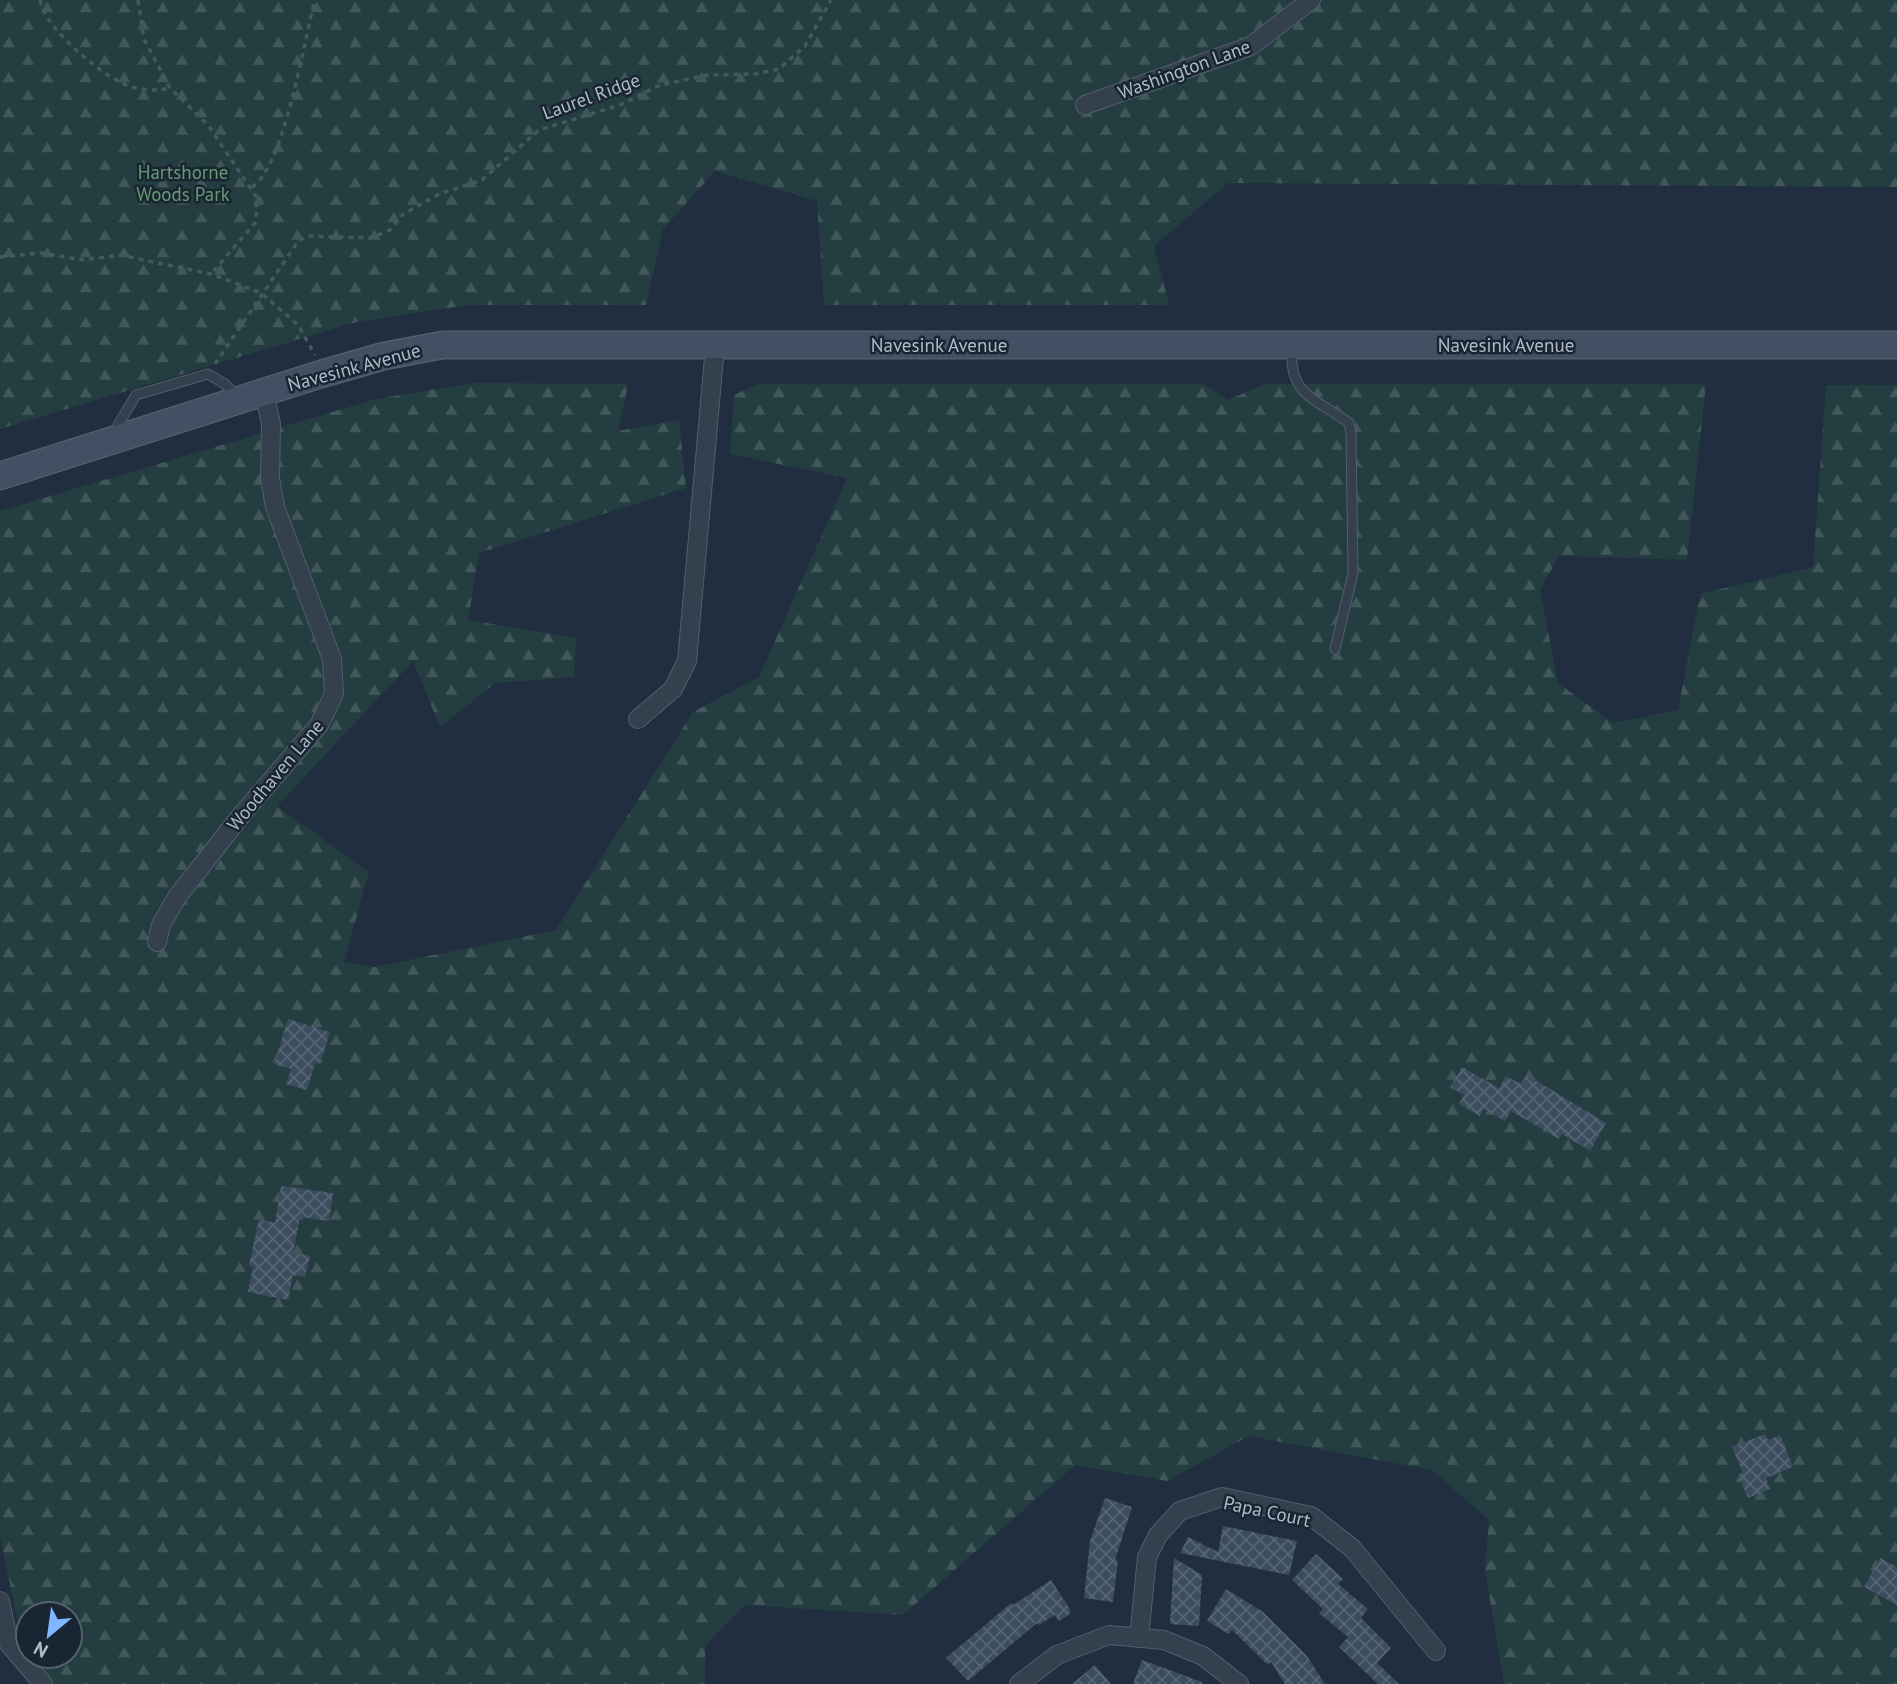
<svg xmlns="http://www.w3.org/2000/svg" width="1897" height="1684" font-family="'PT Sans',sans-serif">
	<style>
		.forest { fill: url(#forest-firs) }
		.building { fill: url(#building-cross-hatch) }
		.lines { fill: none; stroke-linecap: round; stroke-linejoin: round }
		.lane-casing { stroke: #535e6c; stroke-width: 11 }
		.street-casing { stroke: #535e6c; stroke-width: 20 }
		.secondary-casing { stroke: #535e6c; stroke-width: 29 }
		.path { stroke: #415a5d; stroke-width: 3.5; stroke-dasharray: 5 5; stroke-linecap: butt }
		.lane { stroke: #35404f; stroke-width: 9 }
		.street { stroke: #35404f; stroke-width: 18 }
		.secondary { stroke: #434f62; stroke-width: 26 }
		.labels { text-anchor: middle; dominant-baseline: central; stroke-width: 5; stroke-linejoin: round; paint-order: stroke }
		.street-label { font-size: 19px; fill: #b1bbca; stroke: #1a2533 }
		.park-label { font-size: 19px; fill: #659d70; stroke: #1a2533 }
	</style>
	<defs>
		<pattern id="forest-firs" width="22" height="20" patternUnits="userSpaceOnUse" patternTransform="scale(1.75)"><rect width="22" height="20" fill="#233d40"/><path d="M5 1l3.5 6h-7zM16 11l3.5 6h-7z" fill="#41575a"/></pattern>
		<pattern id="building-cross-hatch" width="8" height="8" patternUnits="userSpaceOnUse" patternTransform="scale(1.75)"><rect width="8" height="8" fill="#3c4d5e"/><path d="M0 0l8 8M0 8l8-8" fill="none" stroke="#566574"/></pattern>
	</defs>
	<rect width="100%" height="100%" fill="#212e3f"/>
	<path class="forest" d="M0 0H1897V187L1228 183 1154 246 1169 305H824L817 201 715 171 663 229 646 305H468L356 322 0 429Z
		M473 383 628 384 618 431 679 420 686 488 479 553 468 620 576 638 574 677 495 683 440 727 413 661 277 806 369 872 344 962 375 967 556 930 693 712 759 677 847 478 730 454 734 395 758 384H1204L1228 400 1265 384H1706L1687 560 1559 556 1540 590 1558 683 1613 723 1678 710 1700 594 1813 567 1826 385H1897V1684H1504L1485 1571 1489 1520 1432 1470 1249 1436 1167 1481 1075 1465 903 1615 745 1605 705 1646V1684H52L37 1656H70V1614H28V1639L17 1618 0 1537V511L376 399Z"/>
	<path class="building" d="M288 1019 330 1032 320 1064 315 1063 307 1090 286 1084 291 1069 274 1064Z
		M1462 1067 1499 1088 1506 1076 1521 1084 1527 1075 1606 1123 1590 1151 1562 1134 1559 1139 1511 1111 1505 1121 1484 1109 1480 1116 1459 1104 1464 1095 1450 1087Z
		M281 1186 333 1193 329 1221 300 1217 293 1253 310 1256 305 1277 293 1275 288 1300 248 1292 253 1267 249 1266 259 1219 275 1223Z
		M1765 1434 1768 1440 1780 1435 1793 1467 1766 1478 1770 1489 1748 1498 1738 1475 1743 1473 1732 1447Z
		M1105 1498 1132 1507 1115 1560H1118L1113 1602 1084 1598 1090 1541Z
		M1223 1526 1297 1541 1289 1575 1180 1553 1188 1537 1218 1552Z
		M1316 1554 1343 1579 1338 1584 1368 1609 1361 1618 1391 1648 1377 1663 1399 1684H1378L1339 1647 1348 1637 1319 1613 1323 1609 1292 1580Z
		M1174 1558 1202 1575 1199 1626 1170 1624Z
		M1880 1558 1897 1567V1605L1864 1587Z
		M1051 1580 1070 1609V1614L1059 1621 1055 1615 1039 1625 1037 1623 968 1681 946 1658 1011 1603 1013 1605Z
		M1226 1589 1263 1612 1307 1656 1325 1684H1285L1271 1662 1268 1665 1232 1630 1229 1634 1207 1621Z
		M1142 1660 1202 1682V1684H1133Z
		M1095 1665 1111 1684H1072Z"/>
	<g class="lines">
		<g class="lane-casing">
			<path id="lane" d="M1292 348C1288 397 1318 399 1349 423L1351 434 1353 573 1335 649
				M120 436 118 425 136 395 208 374 225 384 238 398"/>
		</g>
		<g class="street-casing">
			<path id="street" d="M1085 105 1251 46 1311 0
				M638 719 673 689 687 661 715 346
				M157 942 161 925 177 897 243 813 319 725 334 694 332 659 275 507 270 478 271 424 264 392
				M0 1601 9 1644 43 1684
				M1139 1638 1147 1557 1158 1535 1180 1511 1222 1497 1311 1516 1352 1548 1436 1651
				M1019 1684 1057 1655 1109 1635 1164 1640 1203 1656 1239 1684"/>
		</g>
		<g class="secondary-casing">
			<path id="secondary" d="M0 476 321 374 384 356 443 345H1897"/>
		</g>
		<path class="path" d="M40 0C44 27 98 72 122 83 136 90 155 92 170 88
			M138 0 144 39 170 88 208 125 257 198 256 222 211 274
			M252 187C284 168 304 39 315 0
			M0 257 41 253 84 260 120 255 211 274 261 293 298 325 315 355
			M215 364 299 240 309 236 371 238 390 230 402 215 439 194 482 180 539 130 620 105 660 85 708 75 755 74 779 69 805 46 831 0"/>
		<use href="#lane" class="lane"/>
		<use href="#street" class="street"/>
		<use href="#secondary" class="secondary"/>
	</g>
	<g class="labels">
		<g class="street-label">
			<text transform="translate(1184 69) rotate(-20)">Washington Lane</text>
			<text transform="translate(591 96) rotate(-20)">Laurel Ridge</text>
			<text x="939" y="345">Navesink Avenue</text>
			<text x="1506" y="345">Navesink Avenue</text>
			<text transform="translate(354 367) rotate(-15)">Navesink Avenue</text>
			<text transform="translate(275 775) rotate(-50)">Woodhaven Lane</text>
			<text transform="translate(1267 1511) rotate(12)">Papa Court</text>
		</g>
		<g class="park-label">
			<text x="183" y="172">Hartshorne<tspan x="183" dy="22">Woods Park</tspan></text>
		</g>
	</g>
	<g transform="translate(49 1635) rotate(209)"><circle r="33" fill="#1a2533" stroke="#56616f" stroke-width="2"/>
	<path d="M0-5L12 26L0 18L-12 26Z" fill="#81b5ff"/>
	<text y="-10" font-size="19" font-weight="bold" text-anchor="middle" fill="#b1bbca">N</text>
	</g>
</svg>
